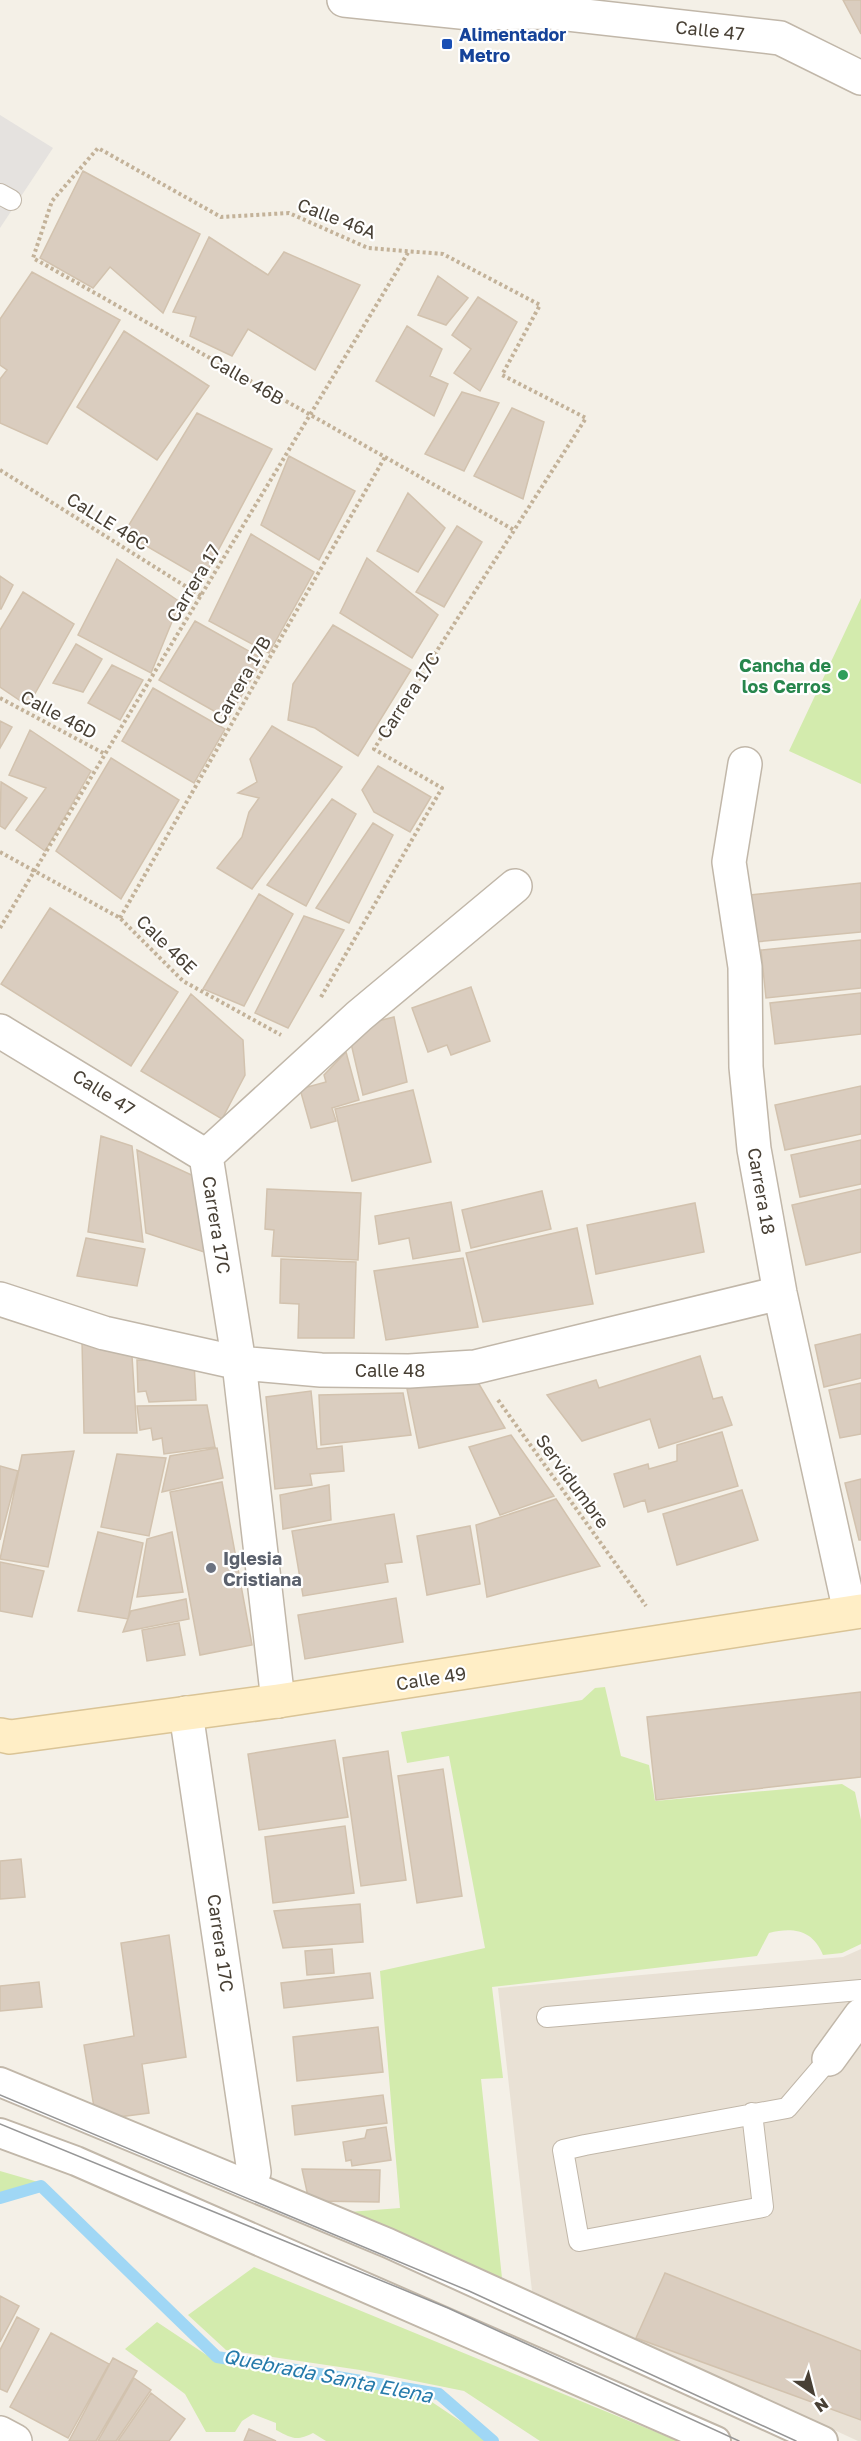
<svg xmlns="http://www.w3.org/2000/svg" width="861" height="2441" font-family="'Golos Text',sans-serif">
	<style>
		.residential { fill: #e9e1d5 }
		.green { fill: #d3ebad }
		.parking { fill: #e5e2df }
		.lines { fill: none; stroke-linecap: round; stroke-linejoin: round }
		.stream { stroke: #a0d7f5; stroke-width: 12 }
		.building { fill: #dacdbf; stroke: #d2c2ae; stroke-width: 1.5 }
		.service-casing { stroke: #c1b7a9; stroke-width: 22 }
		.pedestrian-casing { stroke: #c1b7a9; stroke-width: 32 }
		.minor-casing { stroke: #c1b7a9; stroke-width: 36 }
		.tertiary-casing { stroke: #c1b7a9; stroke-width: 36 }
		.secondary-casing { stroke: #dac496; stroke-width: 36 }
		.path { stroke: #c3b299; stroke-width: 4; stroke-dasharray: 3 3; stroke-linecap: butt }
		.service { stroke: #fff; stroke-width: 20 }
		.pedestrian { stroke: #fff; stroke-width: 28 }
		.minor { stroke: #fff; stroke-width: 33 }
		.tertiary { stroke: #fff; stroke-width: 33 }
		.secondary { stroke: #ffeec6; stroke-width: 33 }
		.tram { stroke: #979797; stroke-width: 1.5 }
		.transit-dot { fill: #1a4fb4; stroke: #fff; stroke-width: 2 }
		.leisure-dot { fill: #2e9e5b; stroke: #fff; stroke-width: 2 }
		.worship-dot { fill: #6b7280; stroke: #fff; stroke-width: 2 }
		.labels { text-anchor: middle; dominant-baseline: central; stroke-width: 4.5; stroke-linejoin: round; paint-order: stroke }
		.street-label { font-size: 18px; fill: #484035; stroke: #fff }
		.transit-label { font-size: 18px; font-weight: bold; fill: #164399; stroke: #fff; text-anchor: start }
		.leisure-label { font-size: 18px; font-weight: bold; fill: #27864d; stroke: #fff; text-anchor: end }
		.worship-label { font-size: 18px; font-weight: bold; fill: #5b616d; stroke: #fff; text-anchor: start }
		.water-label { font-size: 20px; font-style: italic; fill: #257aaa; stroke: #fff }
	</style>
	<rect width="100%" height="100%" fill="#f4f0e7"/>
	<path class="residential" d="M861 1949V2441H858L532 2291 498 1988 843 1957Z"/>
	<path class="green" d="M861 598V784L789 751Z
		M605 1687 621 1756 649 1765 655 1801 842 1784 855 1792 861 1820V1944L842 1953 823 1955C813 1930 793 1927 769 1933L757 1956 492 1987 503 2078 481 2079 502 2278 349 2212 400 2208 380 1971 485 1948 449 1756 407 1763 401 1732 582 1700 595 1688Z
		M0 2171 38 2182 0 2193Z
		M254 2267 678 2441H540L464 2391 360 2370 226 2350 188 2315Z
		M157 2322 217 2362 275 2366 348 2384 420 2394 490 2441H326L313 2433C297 2441 293 2439 276 2430V2423L253 2414 242 2421 235 2432H206L185 2394 125 2349Z"/>
	<path class="parking" d="M0 115 53 148 0 228Z"/>
	<g class="lines">
		<path class="stream" d="M0 2198 41 2186 217 2357 439 2394 493 2441"/>
	</g>
	<path class="building" d="M843 0H861V34Z
		M83 171 200 234 163 313 110 267 93 288 40 258Z
		M209 237 268 275 284 252 360 285 315 370 248 329 232 356 190 336 196 317 173 312Z
		M32 272 120 320 47 444 0 423V379L7 370 0 365V319Z
		M438 276 468 298 446 325 418 315Z
		M478 297 517 322 480 391 454 373 471 349 452 335Z
		M407 326 442 349 430 376 448 384 434 416 376 381Z
		M124 331 209 386 157 460 77 407Z
		M462 392 499 403 464 471 425 454Z
		M512 408 544 422 523 499 474 476Z
		M197 413 272 449 203 579 124 533Z
		M289 456 355 491 319 560 261 525Z
		M408 493 445 528 418 572 377 551Z
		M457 526 482 542 444 607 416 592Z
		M251 534 314 572 269 653 209 621Z
		M367 558 438 615 412 658 340 613Z
		M117 559 180 602 151 673 78 635Z
		M0 576 13 585 1 609H0Z
		M23 592 74 624 28 706 0 687V630Z
		M195 621 263 659 228 719 159 680Z
		M333 625 411 670 358 756 315 728 288 720 293 684Z
		M76 644 102 659 83 692 53 683Z
		M112 665 143 680 120 720 88 703Z
		M153 688 225 729 194 783 122 741Z
		M0 721 12 727 0 748Z
		M272 726 342 767 252 889 217 868 242 837 249 812 259 798 238 793 257 782 250 759Z
		M30 730 91 771 45 851 16 830 46 788 9 775Z
		M111 758 179 800 121 899 56 851Z
		M378 766 431 797 410 832 374 812 362 790Z
		M1 782 27 798 5 829 0 826Z
		M332 799 356 814 306 906 267 885Z
		M373 823 393 835 349 923 316 908Z
		M861 883V932L755 942 750 895Z
		M259 894 293 914 244 1006 203 989Z
		M50 908 178 992 131 1066 1 984Z
		M304 916 344 930 288 1028 255 1013Z
		M861 940V988L766 998 761 950Z
		M471 987 490 1041 451 1055 447 1045 428 1052 412 1008Z
		M861 993V1034L775 1044 770 1003Z
		M191 994 243 1040 245 1075 222 1119 141 1071Z
		M394 1017 407 1082 363 1095 350 1039 370 1023Z
		M346 1052 359 1100 332 1108 336 1121 311 1128 300 1089 326 1082 324 1075Z
		M861 1086V1134L785 1150 775 1105Z
		M413 1090 431 1162 352 1181 335 1109Z
		M101 1136 132 1146 143 1242 88 1232Z
		M861 1140V1184L800 1197 791 1155Z
		M137 1150 196 1177 204 1252 146 1233Z
		M267 1189 361 1193 358 1260 272 1256 274 1230 265 1229Z
		M861 1189V1252L806 1265 792 1205Z
		M542 1191 551 1229 471 1248 462 1210Z
		M451 1202 460 1251 413 1259 409 1238 379 1244 375 1216Z
		M695 1203 704 1252 596 1274 587 1225Z
		M577 1228 593 1304 483 1322 466 1253Z
		M86 1238 145 1249 137 1286 77 1276Z
		M463 1258 478 1327 386 1340 374 1271Z
		M281 1259 356 1262 354 1338H298L299 1304 280 1303Z
		M861 1334V1378L824 1387 815 1345Z
		M82 1341 132 1356 137 1433H84Z
		M700 1356 713 1399 722 1397 732 1425 659 1448 650 1419 582 1441 547 1395 596 1380 599 1388Z
		M137 1360 194 1362 196 1400 149 1402 146 1391 138 1392Z
		M476 1379 505 1428 419 1448 407 1389Z
		M861 1383V1434L840 1438 829 1390Z
		M311 1391 317 1449 342 1446 344 1471 310 1474 312 1485 275 1489 266 1397Z
		M403 1393 411 1435 321 1445 319 1395Z
		M207 1405 215 1447 164 1454 162 1438 153 1440 151 1428 140 1430 137 1406Z
		M722 1432 738 1486 648 1512 645 1500 624 1507 614 1474 648 1464 649 1469 677 1461V1445Z
		M511 1435 554 1496 500 1515 469 1447Z
		M217 1448 223 1478 162 1492 170 1456Z
		M74 1451 48 1567 0 1559 22 1455Z
		M117 1454 166 1458 149 1536 101 1527Z
		M0 1466 18 1471 0 1540Z
		M861 1479V1540H859L845 1483Z
		M222 1482 252 1645 200 1655 170 1492Z
		M329 1485 331 1520 283 1529 280 1495Z
		M742 1490 758 1540 677 1565 663 1514Z
		M556 1499 600 1566 487 1597 476 1525Z
		M394 1514 402 1562 385 1564 388 1582 303 1596 292 1531Z
		M470 1526 480 1584 427 1595 417 1536Z
		M98 1532 143 1543 128 1619 78 1611Z
		M172 1532 183 1592 137 1597 147 1539Z
		M0 1562 44 1571 32 1617 0 1611Z
		M396 1598 403 1642 305 1659 298 1615Z
		M186 1599 189 1619 123 1632 131 1611Z
		M179 1623 185 1655 147 1661 142 1630Z
		M861 1692V1777L656 1800 647 1717Z
		M335 1740 348 1817 259 1830 248 1754Z
		M388 1751 406 1880 361 1886 343 1758Z
		M443 1769 462 1896 417 1903 398 1776Z
		M345 1826 354 1893 273 1903 265 1837Z
		M21 1859 25 1897 0 1899V1861Z
		M360 1904 363 1942 283 1948 274 1911Z
		M169 1935 186 2057 142 2064 149 2113 96 2120 84 2045 134 2036 121 1943Z
		M332 1949 334 1973 307 1975 305 1951Z
		M370 1973 373 1998 284 2008 281 1983Z
		M39 1982 42 2007 0 2011V1986Z
		M378 2027 383 2072 297 2081 293 2037Z
		M383 2095 387 2123 295 2135 292 2106Z
		M386 2127 391 2160 352 2166 351 2160 346 2161 343 2142 365 2138 367 2130Z
		M302 2169 380 2170 379 2202 309 2201Z
		M665 2273 861 2351V2420L636 2338Z
		M0 2296 19 2306 0 2342Z
		M17 2317 39 2329 7 2392 0 2389V2350Z
		M51 2333 109 2364 68 2438 10 2407Z
		M113 2358 137 2371 96 2441H69Z
		M134 2378 151 2390 116 2441H98Z
		M151 2393 185 2419 169 2441H118Z
		M249 2429 276 2441H244Z"/>
	<g class="lines">
		<g class="service-casing">
			<path id="service" d="M0 194 11 200
				M547 2017 861 1990
				M752 2113 763 2207 579 2241 563 2150 585 2145 787 2108 829 2059"/>
		</g>
		<g class="pedestrian-casing">
			<path id="pedestrian" d="M0 2082 388 2243 823 2441
				M0 2133 76 2161 716 2441"/>
		</g>
		<g class="minor-casing">
			<path id="minor" d="M745 764 729 862 745 967 746 1067 754 1149 780 1293 850 1612
				M0 1031 206 1156
				M0 1299 104 1333 239 1363 321 1370 409 1371 475 1367 780 1293
				M278 1701 239 1363 206 1156 359 1016 515 886
				M186 1713 254 2172
				M829 2059 861 2015"/>
		</g>
		<g class="tertiary-casing">
			<path id="tertiary" d="M344 0 470 13 550 12 780 38 861 78
				M0 2433 15 2441"/>
		</g>
		<g class="secondary-casing">
			<path id="secondary" d="M0 1735 10 1737 278 1701 861 1611"/>
		</g>
		<path class="path" d="M0 470 201 596
			M0 698 105 754
			M0 852 120 918 183 981 281 1035
			M120 918 385 457
			M0 928 409 251
			M321 997 442 788 374 749 586 418 502 375 540 305 443 254 368 248 289 213 221 217 98 148 52 201 33 258 514 530
			M498 1400 646 1606"/>
		<use href="#service" class="service"/>
		<use href="#pedestrian" class="pedestrian"/>
		<use href="#minor" class="minor"/>
		<use href="#tertiary" class="tertiary"/>
		<use href="#secondary" class="secondary"/>
		<path class="tram" d="M0 2095 469 2291 796 2441
			M0 2124 448 2308 739 2441"/>
	</g>
	<rect class="transit-dot" x="441" y="38" width="12" height="12" rx="3"/>
	<circle class="leisure-dot" cx="843" cy="675" r="6"/>
	<circle class="worship-dot" cx="211" cy="1568" r="6"/>
	<g class="labels">
		<g class="street-label">
			<text transform="translate(710 30) rotate(6)">Calle 47</text>
			<text transform="translate(337 218) rotate(21)">Calle 46A</text>
			<text transform="translate(247 379) rotate(30)">Calle 46B</text>
			<text transform="translate(108 521) rotate(32)">CaLLE 46C</text>
			<text transform="translate(193 583) rotate(-59)">Carrera 17</text>
			<text transform="translate(241 680) rotate(-60)">Carrera 17B</text>
			<text transform="translate(408 695) rotate(-57)">Carrera 17C</text>
			<text transform="translate(59 714) rotate(28)">Calle 46D</text>
			<text transform="translate(167 944) rotate(44)">Cale 46E</text>
			<text transform="translate(104 1092) rotate(32)">Calle 47</text>
			<text transform="translate(762 1191) rotate(80)">Carrera 18</text>
			<text transform="translate(217 1225) rotate(81)">Carrera 17C</text>
			<text x="390" y="1370">Calle 48</text>
			<text transform="translate(573 1481) rotate(54)">Servidumbre</text>
			<text transform="translate(431 1678) rotate(-9)">Calle 49</text>
			<text transform="translate(221 1943) rotate(82)">Carrera 17C</text>
		</g>
		<g class="transit-label">
			<text x="459" y="34">Alimentador<tspan x="459" dy="21">Metro</tspan></text>
		</g>
		<g class="leisure-label">
			<text x="831" y="665">Cancha de<tspan x="831" dy="21">los Cerros</tspan></text>
		</g>
		<g class="worship-label">
			<text x="223" y="1558">Iglesia<tspan x="223" dy="21">Cristiana</tspan></text>
		</g>
		<g class="water-label">
			<text transform="translate(328 2375) rotate(11)">Quebrada Santa Elena</text>
		</g>
	</g>
	<g transform="translate(813 2393) rotate(145)" stroke="#ffffff" stroke-width="4.5" paint-order="stroke">
	<path d="M0-4.5L10 22L0 15L-10 22Z" fill="#484035"/>
	<text y="-9" font-size="16" font-weight="bold" text-anchor="middle" fill="#484035">N</text>
	</g>
</svg>
